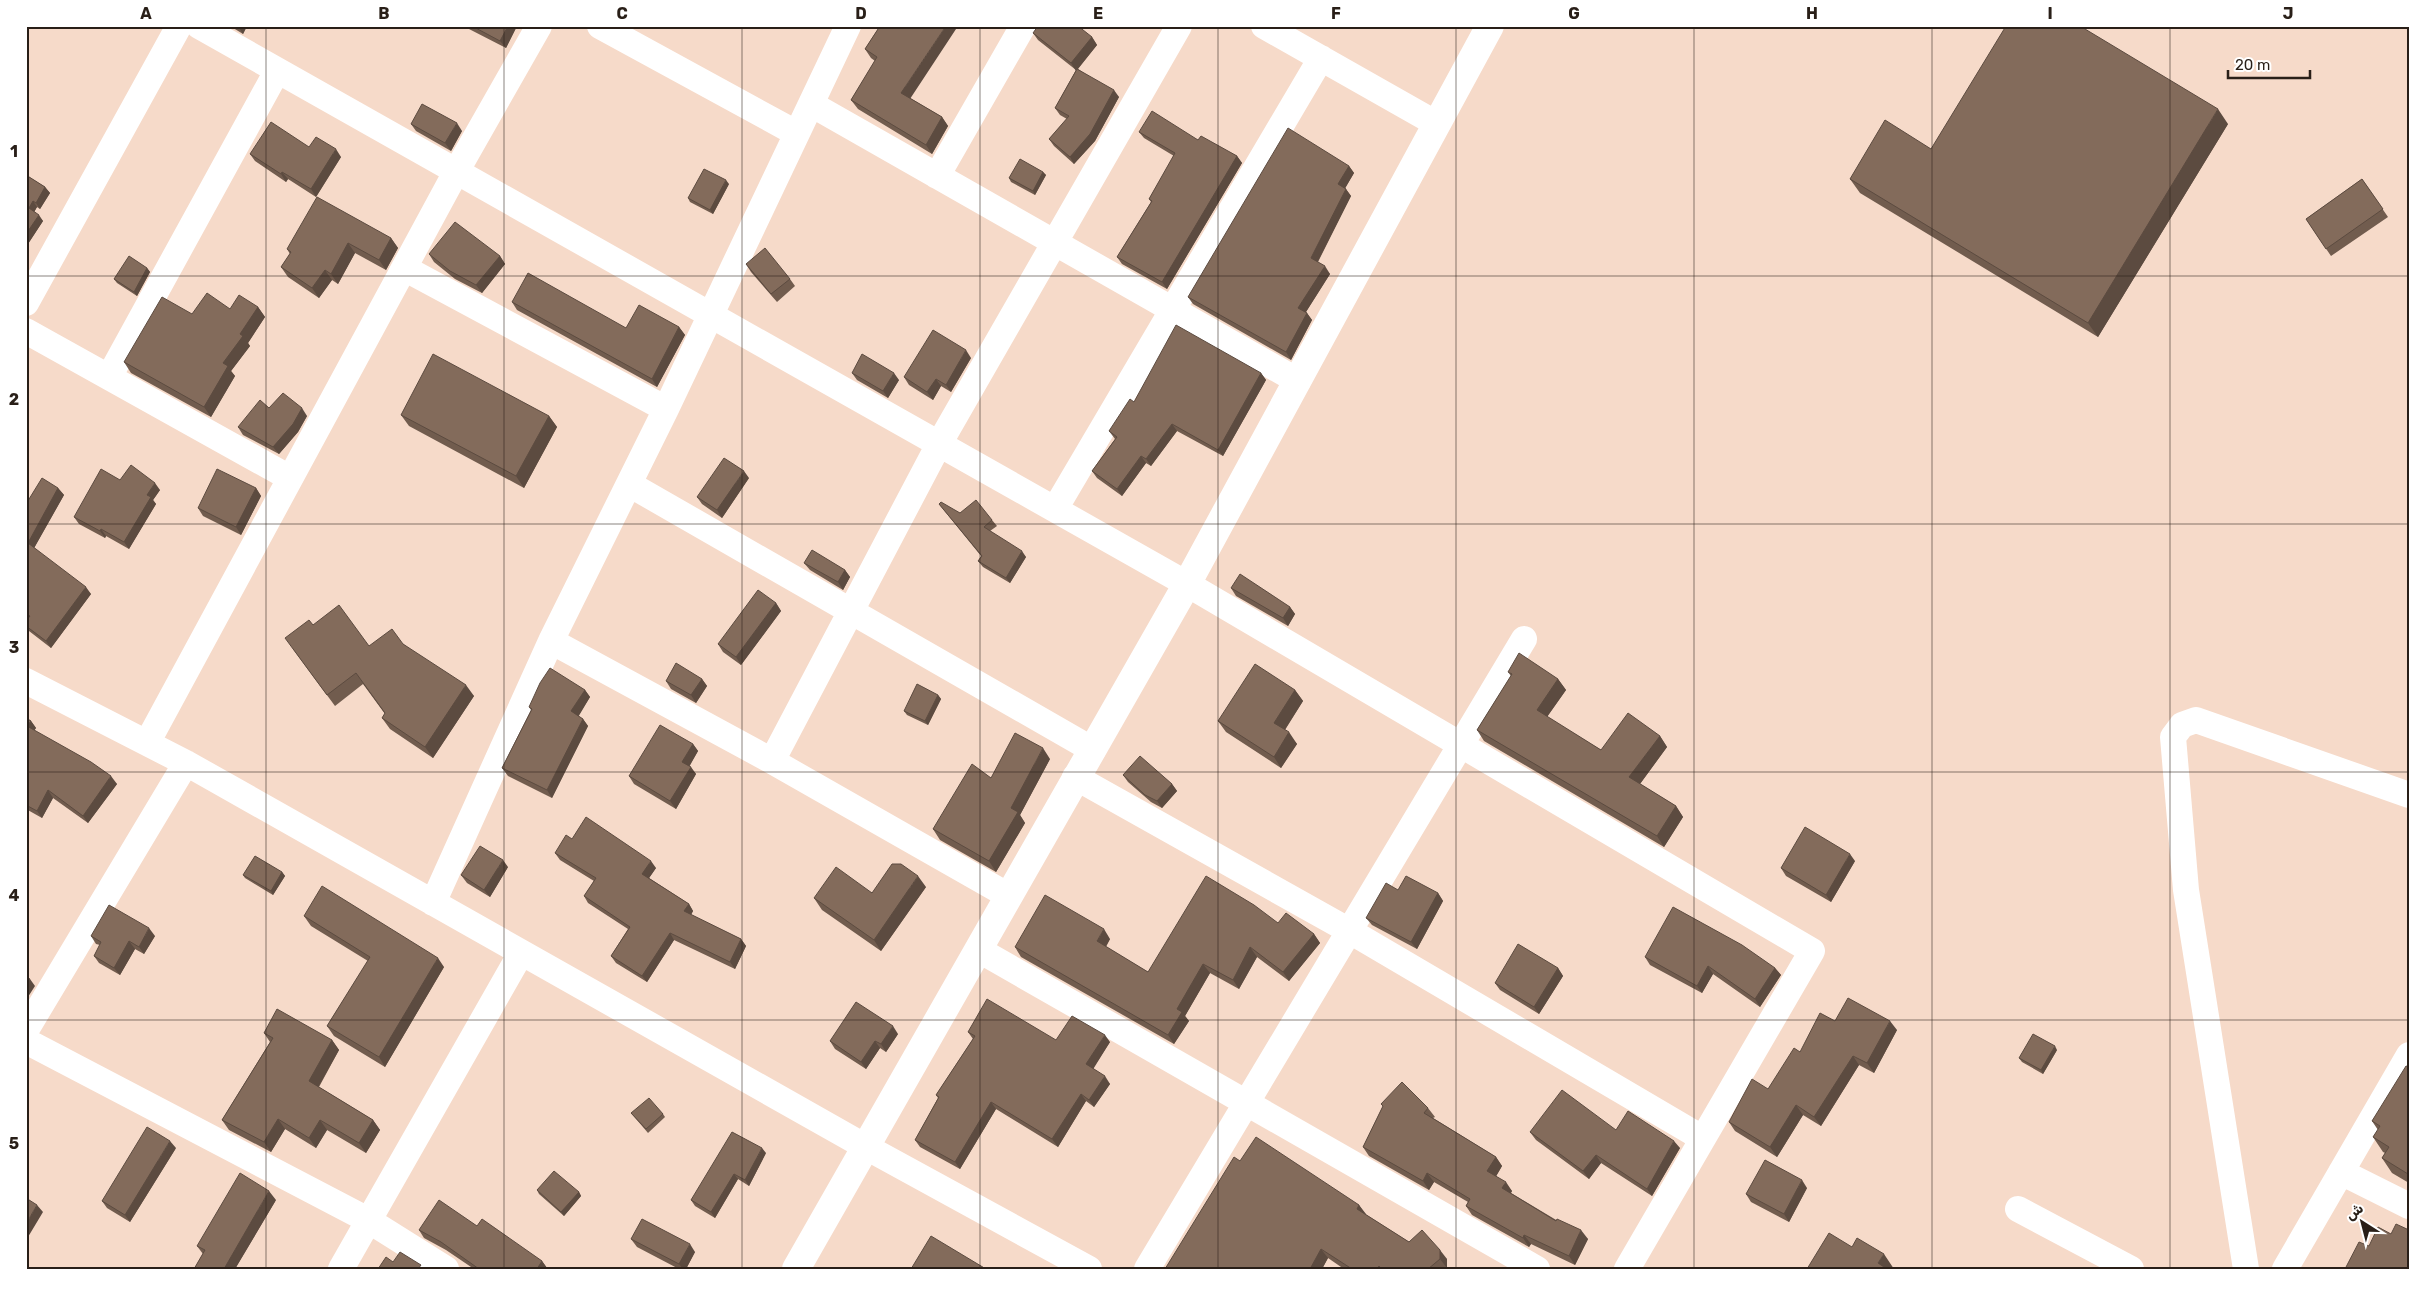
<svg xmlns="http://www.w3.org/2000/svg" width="2435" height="1295" font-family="Rubik,Vazirmatn,sans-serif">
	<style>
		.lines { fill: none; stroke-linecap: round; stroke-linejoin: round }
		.minor { stroke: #fff; stroke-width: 26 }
		.secondary { stroke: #fff; stroke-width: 28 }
		.wall { fill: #715c4e }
		.shaded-wall { fill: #5c4b40 }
		.building { fill: #836b5b; stroke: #5c4b40 }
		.grid { fill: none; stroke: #291f18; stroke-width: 1; stroke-opacity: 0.55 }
		.neatline { fill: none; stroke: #291f18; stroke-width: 2 }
		.grid-label { font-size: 16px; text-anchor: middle; font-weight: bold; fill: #291f18 }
	</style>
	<rect width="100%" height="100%" fill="#f6dac9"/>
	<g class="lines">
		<path class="minor" d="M199 26 1187 584 1812 951 1627 1269
			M600 26 796 133
			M1264 26 1437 124
			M811 104 1298 381
			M937 176 1023 26
			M404 268 666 409
			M26 303 179 26
			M26 331 290 478
			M109 377 277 71
			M629 484 1093 750
			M1055 509 1321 58
			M551 641 772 761 1009 896
			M26 681 186 763 866 1147 1089 1269
			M147 743 456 172 539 26
			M772 761 939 444 1179 26
			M1075 777 1348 930 1702 1138
			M433 903 551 641 666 409 848 26
			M979 950 1537 1269
			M26 1030 186 763
			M26 1041 368 1220 446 1269
			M2341 1172 2409 1206
			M2018 1209 2131 1269
			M341 1269 521 953
			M1147 1269 1524 639
			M2246 1269 2186 890 2173 737 2182 725 2196 720 2409 795
			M2285 1269 2409 1055"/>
		<path class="secondary" d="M796 1269 1187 584 1490 26"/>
	</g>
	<path class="wall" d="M230 26H247L243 34Z
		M467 26H517L506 48 469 29Z
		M880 26 910 98 942 117 948 126 932 154 858 109 851 100 875 61 871 58 865 49Z
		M1033 33 1092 37 1097 45 1078 69 1119 97 1095 141 1074 164 1054 146 1049 139 1067 119 1060 115 1055 108 1076 70 1038 40Z
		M411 124 462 131 451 151 416 131Z
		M2228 124 2098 337 1860 193 1850 179 1931 149Z
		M1139 132 1198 140 1237 156 1242 163 1167 289 1122 264 1117 257 1151 202 1149 199 1174 156 1144 138Z
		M309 147 341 157 316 197 288 179 286 182 255 161 250 154Z
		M1349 166 1354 173 1345 188 1351 196 1318 262 1330 274 1306 312 1312 320 1291 360 1193 304 1188 297Z
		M1043 172 1046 175 1035 195 1011 182 1009 178Z
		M26 175 45 187 50 193 40 209 37 207 34 212 43 221 26 247Z
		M2362 179 2388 217 2331 256 2306 219Z
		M729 184 713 214 690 202 688 198Z
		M391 238 398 248 386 270 355 253 338 284 332 280 319 298 288 277 281 267 290 254 287 249Z
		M429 254 500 256 505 264 482 293 455 279 434 262Z
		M746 264 790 279 795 286 777 302 751 272Z
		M147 268 150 272 137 296 117 283 114 279Z
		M512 302 626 328 679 327 685 335 657 387 517 310Z
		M258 307 265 317 248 343 250 346 231 371 235 376 211 417 131 373 124 362 192 314 230 309Z
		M971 358 951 392 941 386 933 400 909 385 904 377Z
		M852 373 899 380 888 398 857 380Z
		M1261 373 1266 380 1223 456 1177 431 1151 466 1146 463 1122 496 1097 478 1092 471 1115 439 1109 431 1134 402Z
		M269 408 307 416 298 432 279 454 243 435 238 427Z
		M401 415 549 416 557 427 524 488 409 426Z
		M749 478 722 518 702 504 697 497Z
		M120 480 160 490 153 500 156 504 129 549 106 536 105 538 79 524 74 517Z
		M58 488 64 495 34 548 91 594 51 648 29 631 26 628V621L28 618 26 617V504Z
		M256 488 261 496 241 535 203 516 198 508Z
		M939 504 960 513 992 520 997 526 990 531 1026 557 1010 583 983 567 978 561 981 556Z
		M804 563 845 570 850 577 843 590 810 570Z
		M1231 588 1290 607 1295 614 1288 626 1236 596Z
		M776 603 781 611 741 665 723 652 718 644Z
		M313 625 369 646 403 644 474 696 433 758 390 729 382 718 385 714 363 684 335 706 293 649Z
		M1508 672 1558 679 1566 690 1547 717 1601 750 1660 736 1667 747 1640 784 1676 806 1683 817 1664 847 1484 741 1477 730 1511 676Z
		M702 679 707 686 696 703 671 689 666 681Z
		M585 690 590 697 578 716 583 719 588 726 552 798 508 776 502 768 531 710 529 707Z
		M1295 690 1303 701 1285 730 1297 744 1281 768 1226 732 1218 721Z
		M938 695 941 699 928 725 907 715 904 711Z
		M26 718 31 721 36 728 34 730 117 784 88 823 53 798 42 818 26 809Z
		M693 744 698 751 689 766 696 774 676 809 634 784 629 776Z
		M1050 759 1020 815 1025 823 996 872 940 840 933 829 991 778Z
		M1123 775 1172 784 1177 791 1162 808 1151 802 1128 782Z
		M572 839 656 868 649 878 689 904 693 911 691 915 741 939 746 946 735 969 674 940 647 982 616 963 611 956 628 929 588 903 584 896 594 881 560 860 555 853Z
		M1855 861 1831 902 1786 876 1781 868Z
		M508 867 490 897 467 883 461 875Z
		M282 872 285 876 273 895 245 878 243 875Z
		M926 887 881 951 822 910 814 898Z
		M1438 893 1443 901 1417 949 1372 925 1366 918Z
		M304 916 444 967 385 1067 334 1036 327 1026 368 961 311 926Z
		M1278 923 1314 934 1320 943 1289 981 1257 957 1239 989 1210 973 1185 1016 1189 1021 1174 1044 1021 957 1015 947 1110 939 1106 947 1148 972Z
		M91 936H155L144 954 135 949 120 975 99 963 94 956 100 945 96 944Z
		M1645 957 1775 968 1781 975 1760 1007 1713 974 1702 993 1650 965Z
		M1558 968 1563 976 1539 1014 1500 990 1495 983Z
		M1835 1021 1897 1030 1874 1073 1859 1065 1821 1126 1803 1115 1777 1157 1735 1131 1729 1122 1768 1089 1800 1052Z
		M968 1032 1056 1040 1110 1042 1093 1068 1110 1084 1094 1107 1086 1101 1058 1147 996 1109 960 1169 920 1147 915 1140 938 1098 936 1095 973 1039Z
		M264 1033 332 1040 339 1050 319 1087 373 1120 380 1130 366 1153 327 1130 316 1148 285 1129 271 1152 229 1130 222 1120 270 1042Z
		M898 1034 886 1052 880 1048 866 1069 835 1049 830 1041Z
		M2057 1050 2043 1074 2022 1062 2019 1058Z
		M2409 1067V1183L2392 1173 2382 1158 2385 1153 2383 1152 2373 1137 2378 1130 2372 1121Z
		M1381 1104 1428 1108 1435 1117 1433 1118 1496 1157 1502 1166 1496 1176 1512 1191 1511 1193 1588 1239 1575 1265 1531 1244 1529 1247 1472 1215 1466 1206 1468 1202 1434 1182 1429 1190 1369 1156 1363 1147 1383 1106Z
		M631 1113 663 1114 665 1117 648 1133Z
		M1616 1130 1680 1148 1652 1196 1601 1163 1589 1179 1536 1140 1530 1132Z
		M176 1148 130 1222 107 1208 102 1201Z
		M766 1153 749 1186 738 1179 715 1218 695 1206 691 1200Z
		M1240 1161 1359 1205 1365 1214 1409 1242 1447 1259V1268L1446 1269H1344L1328 1258 1322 1269H1165Z
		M1807 1188 1789 1222 1751 1202 1746 1194Z
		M537 1190 579 1192 581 1196 564 1216 539 1194Z
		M276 1200 235 1269H194L203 1254 197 1246Z
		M477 1226 542 1261 547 1268 474 1269 446 1250 424 1238 419 1230Z
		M631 1239 695 1252 686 1269H679L637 1247Z"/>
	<path class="shaded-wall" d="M238 26H247L243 34Z
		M508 26H517L506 48 500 41Z
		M946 26H958L908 102 901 93Z
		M1092 37 1097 45 1076 71 1071 63Z
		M1114 90 1119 97 1095 141 1074 164 1070 157Z
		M2218 109 2228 124 2098 337 2088 323Z
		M942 117 948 126 932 154 926 145Z
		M457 123 462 131 451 151 445 143Z
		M336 149 341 157 316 197 311 189Z
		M1237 156 1242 163 1167 289 1162 282Z
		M1349 166 1354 173 1343 192 1338 184Z
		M282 172 288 179 286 182 281 174Z
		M1043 172 1046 175 1035 195 1033 191Z
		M726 180 729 184 713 214 710 210Z
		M45 187 50 193 40 209 36 203Z
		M1346 189 1351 196 1316 265 1311 258Z
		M33 201 37 207 33 214 29 208Z
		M39 215 43 221 26 247V234Z
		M391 238 398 248 386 270 379 260Z
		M348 243 355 253 338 284 331 274Z
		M500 256 505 264 482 293 476 285Z
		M1325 266 1330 274 1304 315 1298 308Z
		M147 268 150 272 137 296 134 292Z
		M325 270 332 280 319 298 312 288Z
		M258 307 265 317 248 343 250 346 231 371 235 376 211 417 204 407 223 363 240 334Z
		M1307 313 1312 320 1291 360 1286 352Z
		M679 327 685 335 657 387 652 379Z
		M966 350 971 358 951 392 946 385Z
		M894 373 899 380 888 398 883 391Z
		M1261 373 1266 380 1223 456 1218 450Z
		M936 379 941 386 933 400 927 392Z
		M302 408 307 416 298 432 279 454 273 447Z
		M549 416 557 427 524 488 516 476Z
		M1172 424 1177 431 1151 466 1146 459Z
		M1141 456 1146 463 1122 496 1117 489Z
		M744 471 749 478 722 518 717 510Z
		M155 483 160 490 153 500 156 504 129 549 124 542 147 495Z
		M58 488 64 495 33 550 28 543Z
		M256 488 261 496 241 535 236 527Z
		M101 529 106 536 105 538 100 531Z
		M1022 551 1026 557 1010 583 1006 578Z
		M845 570 850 577 843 590 838 582Z
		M86 587 91 594 51 648 46 641Z
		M776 603 781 611 741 665 736 657Z
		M1290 607 1295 614 1288 626 1283 618Z
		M702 679 707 686 696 703 691 695Z
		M1558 679 1566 690 1544 721 1537 710Z
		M466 685 474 696 433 758 425 747Z
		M585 690 590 697 577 719 571 711Z
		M1295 690 1303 701 1282 734 1274 723Z
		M938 695 941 699 928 725 925 721Z
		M583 719 588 726 552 798 547 790Z
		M31 721 36 728 32 734 27 726Z
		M1289 732 1297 744 1281 768 1274 757Z
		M1660 736 1667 747 1637 788 1629 777Z
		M693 744 698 751 688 769 682 762Z
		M1043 748 1050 759 1020 815 1025 823 996 872 989 861 1011 808Z
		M691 767 696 774 676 809 670 801Z
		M111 776 117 784 88 823 83 816Z
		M1172 784 1177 791 1162 808 1157 801Z
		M48 790 53 798 42 818 37 811Z
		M1676 806 1683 817 1664 847 1657 836Z
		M1850 854 1855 861 1831 902 1826 895Z
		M503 860 508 867 490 897 484 890Z
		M651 861 656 868 647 881 642 874Z
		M282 872 285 876 273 895 271 891Z
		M918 876 926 887 881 951 874 940Z
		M1438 893 1443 901 1417 949 1411 942Z
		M689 904 693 911 689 918 684 911Z
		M149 928 155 936 144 954 139 947Z
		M1104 929 1110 939 1103 951 1097 941Z
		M670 933 674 940 647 982 642 976Z
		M1314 934 1320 943 1289 981 1283 972Z
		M741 939 746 946 735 969 730 962Z
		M129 941 135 949 120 975 114 968Z
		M1250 947 1257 957 1239 989 1233 980Z
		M438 958 444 967 385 1067 379 1057Z
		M1203 964 1210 973 1185 1016 1189 1021 1174 1044 1168 1035 1177 1009Z
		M1708 966 1713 974 1702 993 1697 986Z
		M1558 968 1563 976 1539 1014 1534 1007Z
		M1775 968 1781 975 1760 1007 1755 999Z
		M30 979 35 986 26 1000V984Z
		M1890 1021 1897 1030 1874 1073 1867 1063Z
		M893 1026 898 1034 886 1052 881 1044Z
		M1105 1035 1110 1042 1092 1071 1086 1064Z
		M332 1040 339 1050 316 1091 309 1081Z
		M875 1041 880 1048 866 1069 861 1062Z
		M2055 1046 2057 1050 2043 1074 2041 1070Z
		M1853 1056 1859 1065 1821 1126 1814 1117Z
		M1105 1076 1110 1084 1094 1107 1089 1100Z
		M1081 1094 1086 1101 1058 1147 1052 1139Z
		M991 1102 996 1109 960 1169 955 1162Z
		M1796 1105 1803 1115 1777 1157 1770 1147Z
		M278 1119 285 1129 271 1152 264 1142Z
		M320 1120 327 1130 316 1148 309 1138Z
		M373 1120 380 1130 366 1153 359 1143Z
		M170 1141 176 1148 130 1222 125 1215Z
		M1674 1141 1680 1148 1652 1196 1647 1189Z
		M762 1148 766 1153 749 1186 745 1180Z
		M1596 1155 1601 1163 1589 1179 1583 1171Z
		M1496 1157 1502 1166 1494 1180 1487 1171Z
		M1427 1173 1434 1182 1429 1190 1423 1181Z
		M734 1174 738 1179 715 1218 711 1212Z
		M1802 1180 1807 1188 1789 1222 1784 1214Z
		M1506 1182 1512 1191 1508 1197 1502 1188Z
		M269 1191 276 1200 235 1269H224Z
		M579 1192 581 1196 564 1216 561 1212Z
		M37 1205 43 1212 28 1237 26 1234V1224Z
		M1359 1205 1366 1214 1363 1218 1357 1209Z
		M1581 1230 1588 1239 1575 1265 1569 1256Z
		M1524 1235 1531 1244 1529 1247 1523 1238Z
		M690 1244 695 1252 686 1269H683L679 1264Z
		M1321 1249 1328 1258 1322 1269H1310Z
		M1440 1250 1447 1259V1268L1440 1259Z
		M1884 1254 1894 1269H1882L1878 1263Z
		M542 1261 547 1268 537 1269Z"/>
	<path class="building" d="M472 26H508L500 41Z
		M880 26H946L901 93 942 117 926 145 851 100 877 57 865 49Z
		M1038 26H1078L1092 37 1071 63 1033 33Z
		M2006 26H2080L2218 109 2088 323 1850 179 1885 120 1931 149Z
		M1077 69 1114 90 1090 134 1070 157 1049 139 1069 116 1055 108Z
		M422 104 457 123 445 143 411 124Z
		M1152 111 1198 140 1201 136 1237 156 1162 282 1117 257 1152 201 1149 199 1175 153 1139 132Z
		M271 122 309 147 316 137 336 149 311 189 282 172 281 174 250 154Z
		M1288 128 1349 166 1338 184 1346 189 1311 258 1325 266 1298 308 1307 313 1286 352 1188 297Z
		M1020 159 1043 172 1033 191 1009 178Z
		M704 169 726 180 710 210 688 198Z
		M26 175 45 187 36 203 33 201 29 208 39 215 26 234Z
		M2362 179 2383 209 2326 249 2306 219Z
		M317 197 391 238 379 260 348 243 331 274 325 270 312 288 281 267 291 252 287 249Z
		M455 222 500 256 476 285 450 271 429 254Z
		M765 248 790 279 771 294 746 264Z
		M129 256 147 268 134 292 114 279Z
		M528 273 626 328 639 305 679 327 652 379 512 302Z
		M207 293 230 309 239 295 258 307 240 334 243 336 223 363 228 366 204 407 124 362 162 297 192 314Z
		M1176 325 1261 373 1218 450 1172 424 1146 459 1141 456 1117 489 1092 471 1117 437 1109 431 1130 399 1134 402Z
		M933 330 966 350 946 385 936 379 927 392 904 377Z
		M433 354 549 416 516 476 401 415Z
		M862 354 894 373 883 391 852 373Z
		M283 393 302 408 293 424 273 447 238 427 260 400 269 408Z
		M724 458 744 471 717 510 697 497Z
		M131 465 155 483 147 495 151 497 124 542 101 529 100 531 74 517 101 469 120 480Z
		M217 469 256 488 236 527 198 508Z
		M42 478 58 488 28 543 86 587 46 641 26 626V621L30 616 26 614V504Z
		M976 500 992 520 984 527 1022 551 1006 578 978 561 982 556 939 504 941 502 960 513Z
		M812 550 845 570 838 582 804 563Z
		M1240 574 1290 607 1283 618 1231 588Z
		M758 590 776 603 736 657 718 644Z
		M339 605 369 646 392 629 403 644 466 685 425 747 382 718 385 713 356 673 327 695 285 638 309 620 313 625Z
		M1519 653 1558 679 1537 710 1601 750 1628 713 1660 736 1629 777 1676 806 1657 836 1477 730 1512 674 1508 672Z
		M676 663 702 679 691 695 666 681Z
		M1255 664 1295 690 1274 723 1289 732 1274 757 1218 721Z
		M550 668 585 690 571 711 583 719 547 790 502 768 532 709 529 707 540 683Z
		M917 684 938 695 925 721 904 711Z
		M26 718 31 721 27 726 91 762 111 776 83 816 48 790 37 811 26 805Z
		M660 725 693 744 682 762 691 767 670 801 629 776Z
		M1015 733 1043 748 1011 808 1018 812 989 861 933 829 972 764 991 778Z
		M1140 756 1172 784 1157 801 1145 795 1123 775Z
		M586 817 651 861 642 874 689 904 684 911 741 939 730 962 670 933 642 976 611 956 630 927 584 896 596 878 555 853 566 835 572 839Z
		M1805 827 1850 854 1826 895 1781 868Z
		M480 846 503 860 484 890 461 875Z
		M255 856 282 872 271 891 243 875Z
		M892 864H901L918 876 874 940 814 898 836 867 872 893Z
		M1206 876 1254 905 1278 923 1286 913 1314 934 1283 972 1250 947 1233 980 1203 964 1177 1009 1182 1012 1168 1035 1015 947 1045 895 1104 929 1097 941 1148 972Z
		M1406 876 1438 893 1411 942 1366 918 1386 883 1398 890Z
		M322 886 438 958 379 1057 327 1026 370 957 304 916Z
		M109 905 149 928 139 947 129 941 114 968 94 956 101 942 91 936Z
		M1673 907 1742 945 1775 968 1755 999 1708 966 1697 986 1645 957Z
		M1518 944 1558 968 1534 1007 1495 983Z
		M26 977 30 979 26 984Z
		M1848 998 1890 1021 1867 1063 1853 1056 1814 1117 1796 1105 1770 1147 1729 1122 1752 1079 1768 1089 1794 1048 1800 1052 1820 1013 1835 1021Z
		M987 999 1056 1040 1072 1016 1105 1035 1086 1064 1105 1076 1089 1100 1081 1094 1052 1139 991 1102 955 1162 915 1140 939 1097 936 1095 975 1036 968 1032Z
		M856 1002 893 1026 881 1044 875 1041 861 1062 830 1041Z
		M277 1009 332 1040 309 1081 373 1120 359 1143 320 1120 309 1138 278 1119 264 1142 222 1120 273 1038 264 1033Z
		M2033 1034 2055 1046 2041 1070 2019 1058Z
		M2406 1066 2409 1067V1172L2408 1174 2382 1158 2389 1147 2373 1137 2380 1126 2372 1121Z
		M1402 1082 1428 1108 1424 1113 1496 1157 1487 1171 1506 1182 1502 1188 1556 1221 1557 1219 1581 1230 1569 1256 1524 1235 1523 1238 1466 1206 1470 1199 1427 1173 1423 1181 1363 1147 1383 1106 1381 1104Z
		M1562 1090 1616 1130 1628 1111 1674 1141 1647 1189 1596 1155 1583 1171 1530 1132Z
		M649 1098 663 1114 646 1129 631 1113Z
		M147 1127 170 1141 125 1215 102 1201Z
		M732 1132 762 1148 745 1180 734 1174 711 1212 691 1200Z
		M1256 1137 1359 1205 1357 1209 1409 1242 1422 1230 1440 1250V1259L1428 1269H1381L1379 1266 1377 1269H1352L1321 1249 1310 1269H1165L1234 1157 1240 1161Z
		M1765 1160 1802 1180 1784 1214 1746 1194Z
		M554 1171 579 1192 561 1212 537 1190Z
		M240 1173 269 1191 224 1269H194L205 1250 197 1246Z
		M26 1198 37 1205 26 1224Z
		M439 1200 477 1226 482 1219 542 1261 537 1269H479L441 1242 419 1230Z
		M642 1219 690 1244 679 1264 631 1239Z
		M2396 1224 2409 1230V1269H2345L2359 1242 2369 1246 2378 1227 2391 1234Z
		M1829 1233 1852 1247 1857 1238 1884 1254 1878 1263 1887 1269H1807Z
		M931 1236 986 1269H911Z
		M400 1252 421 1265 418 1269H378L386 1257 393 1262Z"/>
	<path class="grid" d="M266 26V1269M504 26V1269M742 26V1269M980 26V1269M1218 26V1269M1456 26V1269M1694 26V1269M1932 26V1269M2170 26V1269M26 276H2409M26 524H2409M26 772H2409M26 1020H2409"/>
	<rect width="2435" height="1295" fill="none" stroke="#ffffff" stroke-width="55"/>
	<g transform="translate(2362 1222) rotate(324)" stroke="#ffffff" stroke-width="4" paint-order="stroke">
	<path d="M0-4L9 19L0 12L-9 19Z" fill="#291f18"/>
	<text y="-8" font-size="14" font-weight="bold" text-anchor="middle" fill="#291f18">ش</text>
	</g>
	<path d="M2228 70v8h82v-8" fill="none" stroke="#291f18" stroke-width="2.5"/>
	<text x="2235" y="70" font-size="15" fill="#291f18" stroke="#ffffff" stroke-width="4" paint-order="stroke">20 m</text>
	<rect x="28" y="28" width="2380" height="1240" class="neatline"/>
	<g class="grid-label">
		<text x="146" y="19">A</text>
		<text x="384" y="19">B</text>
		<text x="622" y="19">C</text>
		<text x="861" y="19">D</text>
		<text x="1098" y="19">E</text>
		<text x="1336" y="19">F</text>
		<text x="1574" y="19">G</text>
		<text x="1812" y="19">H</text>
		<text x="2050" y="19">I</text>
		<text x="2288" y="19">J</text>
		<text x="14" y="157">1</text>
		<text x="14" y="405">2</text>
		<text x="14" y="653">3</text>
		<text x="14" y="901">4</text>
		<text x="14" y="1149">5</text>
	</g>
</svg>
